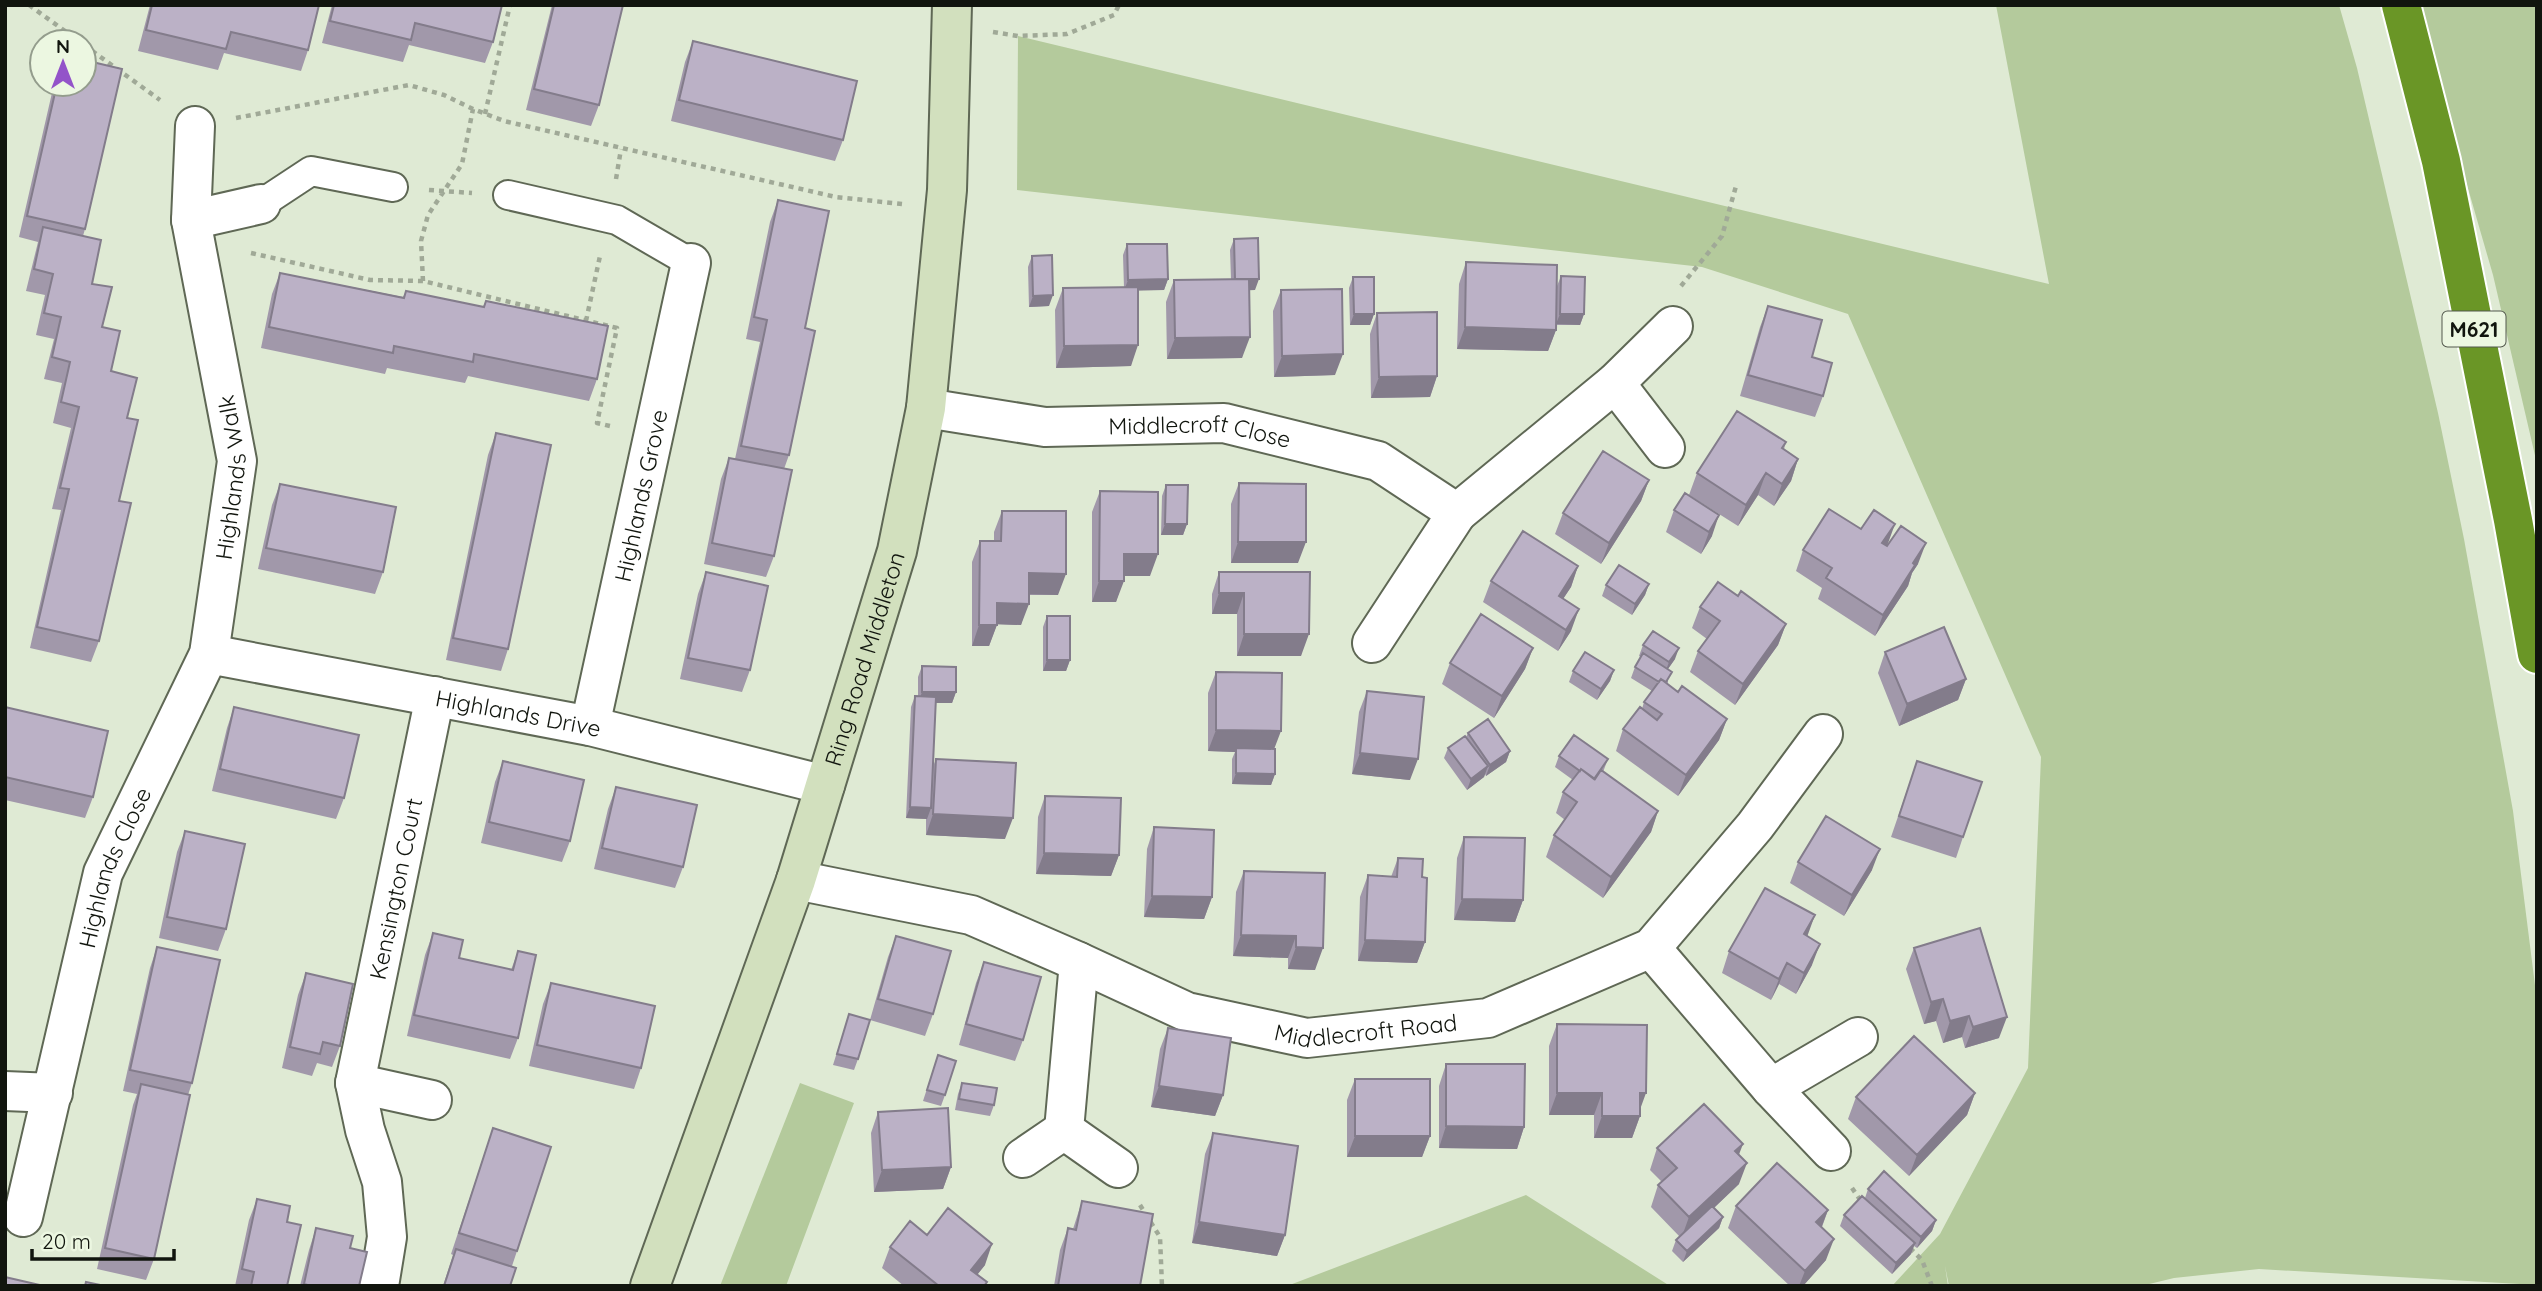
<svg xmlns="http://www.w3.org/2000/svg" width="2542" height="1291" font-family="Quicksand,sans-serif">
	<style>
		.green { fill: #b4ca9c }
		.lines { fill: none; stroke-linecap: round; stroke-linejoin: round }
		.lane-casing { stroke: #5f6855; stroke-width: 32 }
		.street-casing { stroke: #5f6855; stroke-width: 42 }
		.secondary-casing { stroke: #5f6855; stroke-width: 42 }
		.highway-casing { stroke: #fff; stroke-width: 42 }
		.path { stroke: #a0a997; stroke-width: 4.5; stroke-dasharray: 5 5; stroke-linecap: butt }
		.lane { stroke: #fff; stroke-width: 28 }
		.street { stroke: #fff; stroke-width: 38 }
		.secondary { stroke: #d2e0be; stroke-width: 38 }
		.highway { stroke: #6a9626; stroke-width: 38 }
		.wall { fill: #a198aa }
		.shaded-wall { fill: #837c8b }
		.building { fill: #bbb1c6; stroke: #837c8b; stroke-width: 2 }
		.labels { text-anchor: middle; dominant-baseline: central; stroke-width: 7; stroke-linejoin: round; paint-order: stroke }
		.shield { fill: #ecf7e1; stroke: #53594d; stroke-width: 2 }
		.shield-label { font-size: 21px; font-weight: bold; fill: #11150e }
		.street-label { font-size: 23px; fill: #11150e; stroke: #ecf7e1 }
	</style>
	<rect width="100%" height="100%" fill="#dfead4"/>
	<path class="green" d="M1996 5H2339L2357 68 2438 413 2464 539 2513 811 2537 1001V1285L2259 1269 2174 1278 2141 1286H1949L1945 1266 1948 1286H1892L1940 1234 2028 1068 2041 757 1848 314 1702 267 1017 190 1018 36 2049 284Z
		M2415 5H2537V464L2493 275Z
		M800 1083 854 1103 786 1286H720Z
		M1526 1195 1670 1286H1287Z"/>
	<g class="lines">
		<g class="lane-casing">
			<path id="lane" d="M508 195 617 220 691 263
				M261 204 311 171 393 187"/>
		</g>
		<g class="street-casing">
			<g id="street">
				<path d="M191 220 261 204"/>
				<path d="M1615 383 1665 448"/>
				<path id="s1" d="M926 408 1045 427 1224 423 1378 461 1457 513 1615 383 1673 326"/>
				<path d="M1372 643 1457 513"/>
				<path id="s2" d="M209 654 590 726 825 785"/>
				<path id="s3" d="M590 726 691 263"/>
				<path id="s4" d="M796 880 971 915 1079 962 1187 1012 1307 1038 1488 1018 1651 948 1755 826 1823 734"/>
				<path d="M1651 948 1771 1088 1831 1151"/>
				<path d="M1079 962 1064 1130 1118 1168"/>
				<path d="M355 1083 432 1100"/>
				<path d="M1771 1088 1858 1037"/>
				<path d="M5 1091 53 1093"/>
				<path d="M1023 1158 1064 1130"/>
				<path id="s5" d="M23 1217 103 873 209 654 237 461 191 220 195 126"/>
				<path id="s6" d="M379 1286 387 1237 382 1182 365 1130 355 1083 435 696"/>
			</g>
		</g>
		<g class="secondary-casing">
			<g id="secondary">
				<path id="s7" d="M650 1286 796 880 897 551 926 408 947 190 952 5"/>
			</g>
		</g>
		<g class="highway-casing">
			<path id="highway" d="M2401 5 2441 161 2513 520 2537 654"/>
		</g>
		<path class="path" d="M29 5 80 42
			M993 32 1018 36 1067 34 1114 15 1119 5
			M84 45 160 100
			M485 114 510 5
			M236 118 409 85 444 95 473 109 504 121 836 197 902 204
			M616 179 621 149
			M429 190 472 193
			M251 253 370 280 423 281 617 328 597 423 610 426
			M423 281 421 241 428 215 462 164 473 109
			M1681 286 1722 236 1736 186
			M586 321 600 256
			M1852 1188 1863 1204
			M1140 1205 1160 1237 1162 1286
			M1910 1248 1922 1260 1932 1286"/>
		<use href="#lane" class="lane"/>
		<use href="#street" class="street"/>
		<use href="#secondary" class="secondary"/>
		<use href="#highway" class="highway"/>
	</g>
	<path class="wall" d="M150 5H319L308 50 301 71 224 53 218 70 138 51Z
		M332 5H502L493 42 485 63 409 45 403 62 322 43Z
		M552 5H623L599 105 591 126 526 110Z
		M693 41 843 140 835 161 671 121 685 62Z
		M54 84H84L85 229 83 236 111 371 127 418 119 501 99 641 91 662 30 648 61 510 52 509 71 428 53 423 62 383 44 379 54 339 36 335 45 295 26 291 38 242 19 237Z
		M778 200 805 328 789 455 784 469 774 556 766 577 704 564 721 479 729 458 735 459 760 342 746 339 770 222Z
		M1234 239 1255 290H1249L1242 358 1167 359 1166 302 1174 280 1231 279 1230 250Z
		M1127 244 1168 279 1164 290H1138L1131 366 1056 368 1055 310 1063 288H1124L1123 255Z
		M1032 256 1049 306 1029 307 1028 267Z
		M1466 262 1557 286 1561 276 1584 314 1580 325H1556V330L1548 351 1457 349 1459 284Z
		M280 273 403 297 406 291 483 307 486 301 597 379 589 401 468 376 465 383 387 368 385 374 261 348 272 294Z
		M1353 277 1374 314 1370 325H1350L1349 288Z
		M1281 290 1335 375 1274 377 1273 311Z
		M1768 306 1812 357 1823 396 1815 417 1740 396 1760 327Z
		M1377 313 1437 376 1430 397 1371 398 1370 334Z
		M496 433 508 649 501 671 446 660 488 455Z
		M1786 442 1784 449 1798 459 1791 481 1774 506 1758 495 1738 526 1689 495 1697 473Z
		M1649 480 1641 501 1601 564 1555 534 1563 513Z
		M1239 483 1298 563H1231V504Z
		M280 484 383 572 375 594 258 569 272 505Z
		M1166 485 1187 524 1183 535H1161L1162 496Z
		M1100 491 1150 576H1124L1116 602H1092V512Z
		M1685 493 1712 536 1701 554 1666 532 1674 510Z
		M1002 511 1058 595H1029L1021 625 997 624 989 646H972V562L980 541H994V532Z
		M1887 546 1918 564 1912 573 1908 586 1875 636 1818 599 1822 588 1796 571 1803 550Z
		M1578 566 1571 587 1563 599 1571 631 1558 651 1483 602 1491 581Z
		M706 572 750 670 742 692 680 679 698 594Z
		M1219 572H1310L1301 656H1237V614H1212V594Z
		M1649 584 1645 595 1632 615 1602 596 1606 585Z
		M1738 596 1786 624 1778 645 1735 705 1690 672 1698 651 1707 639 1692 628 1700 607Z
		M1047 616 1070 660 1066 671H1043V627Z
		M1643 645 1675 659 1668 669V684L1678 692 1727 719 1719 740 1678 796 1616 751 1623 729 1642 709 1644 702 1652 691 1631 678 1635 667 1641 657 1639 656Z
		M1533 648 1525 669 1494 718 1442 684 1450 663Z
		M1885 652 1966 679 1958 700 1899 726 1878 673Z
		M922 666 956 692 952 703H936L932 769 936 759 1005 839 926 835V819L906 818 911 707 915 696 918 697V677Z
		M1614 670 1610 681 1597 700 1569 682 1573 671Z
		M1216 672 1275 749V774L1271 785 1232 784V759L1235 752 1208 751V693Z
		M1367 691 1410 780 1352 774 1359 712Z
		M5 707 93 797 85 818 5 800Z
		M234 707 344 798 336 819 212 791 227 728Z
		M1468 733 1510 751 1506 762 1486 776 1485 774 1484 777 1467 790 1444 758 1448 748 1466 737Z
		M1559 756 1608 759 1603 772 1658 811 1651 832 1603 898 1546 857 1554 835 1565 820 1556 813 1563 792 1573 780 1555 767Z
		M503 761 570 841 562 862 481 843 495 782Z
		M1917 761 1963 837 1956 858 1891 837Z
		M616 787 683 867 675 888 594 869 608 809Z
		M1045 796 1119 855 1111 876 1036 874 1038 817Z
		M1154 827 1212 897 1204 919 1144 917 1147 849Z
		M185 831 226 929 218 951 159 938 177 852Z
		M1464 837 1523 900 1515 922 1454 920 1457 858Z
		M1398 858 1422 877 1425 942 1417 963 1358 961 1360 897 1368 875 1391 877Z
		M1798 862 1872 870 1844 916 1790 883Z
		M1244 871 1325 873 1315 970 1288 969V958L1233 956 1236 892Z
		M433 933 459 958 511 970 518 951V1038L510 1059 407 1036 425 955Z
		M896 936 933 1014 925 1036 870 1020 888 957Z
		M1807 936 1812 965 1796 994 1779 984 1771 1000 1722 973 1729 951Z
		M157 947 192 1083 188 1095 154 1259 146 1280 97 1269 133 1105 137 1094 123 1091 150 968Z
		M1914 948 1999 1038 1965 1048 1962 1037 1943 1043 1936 1021 1924 1024 1906 969Z
		M984 962 1023 1040 1015 1061 959 1045 976 983Z
		M306 973 340 1046 332 1067 317 1063 312 1076 282 1068 298 995Z
		M551 983 641 1068 634 1089 529 1066 543 1004Z
		M849 1014 858 1059 854 1070 833 1065Z
		M1557 1024 1640 1116 1632 1138H1594V1115H1549V1046Z
		M1168 1028 1223 1095 1215 1116 1151 1107 1160 1049Z
		M938 1055 945 1095 941 1106 923 1101Z
		M1446 1064 1524 1127 1517 1149 1439 1148V1086Z
		M1355 1079 1430 1136 1422 1157H1347V1100Z
		M962 1083 994 1105 990 1116 955 1110 958 1094Z
		M1975 1093 1967 1115 1909 1176 1848 1119 1856 1097Z
		M878 1112 951 1167 943 1189 874 1192 871 1133Z
		M493 1128 517 1251 512 1266 510 1286H443L453 1255 451 1254Z
		M1213 1133 1285 1235 1277 1256 1192 1243 1205 1154Z
		M1657 1148 1739 1155V1184L1714 1208 1723 1217 1719 1228 1683 1262 1672 1251 1676 1240 1680 1237 1651 1207 1658 1185 1662 1182 1650 1170Z
		M1868 1189 1936 1220 1932 1231 1917 1248 1914 1246 1911 1254 1892 1274 1840 1226 1844 1215 1865 1198Z
		M257 1199 287 1222V1286H235L249 1220Z
		M1082 1201 1140 1286H1054L1060 1250 1068 1228 1073 1229Z
		M1736 1206 1828 1210 1822 1227 1826 1260 1803 1286H1790L1728 1228Z
		M316 1228 350 1248 359 1286H300L309 1250Z
		M927 1235 985 1265 977 1275 985 1286H904L882 1268 890 1247Z"/>
	<path class="shaded-wall" d="M1168 279 1164 290 1124 291 1128 280Z
		M1259 279 1255 290 1231 291 1235 280Z
		M1053 295 1049 306 1029 307 1033 296Z
		M1354 314H1374L1370 325H1350Z
		M1560 314H1584L1580 325 1556 324Z
		M1465 327 1556 330 1548 351 1457 349Z
		M1250 337 1242 358 1167 359 1175 338Z
		M1138 345 1131 366 1056 368 1064 346Z
		M1343 354 1335 375 1274 377 1282 356Z
		M1437 376 1430 397 1371 398 1379 377Z
		M1798 459 1791 481 1774 506 1782 484Z
		M1766 473 1758 495 1738 526 1746 505Z
		M1649 480 1641 501 1601 564 1609 543Z
		M1719 515 1712 536 1701 554 1709 532Z
		M1165 524H1187L1183 535H1161Z
		M1895 524 1887 546 1882 543Z
		M1238 542H1306L1298 563H1231Z
		M1926 543 1918 564 1912 573 1908 586 1875 636 1883 615 1913 563Z
		M1124 554H1158L1150 576H1117Z
		M1578 566 1571 587 1551 617 1559 596Z
		M1029 573 1066 574 1058 595 1021 594Z
		M1099 581H1124L1116 602H1092Z
		M1649 584 1645 595 1632 615 1635 604Z
		M1219 593H1244L1237 614H1212Z
		M997 603 1029 604 1021 625 989 624Z
		M1579 609 1571 631 1558 651 1566 630Z
		M1786 624 1778 645 1735 705 1743 684Z
		M979 625H997L989 646H972Z
		M1244 634H1309L1301 656H1237Z
		M1533 648 1525 669 1494 718 1502 696Z
		M1679 648 1675 659 1665 673 1669 662Z
		M1047 660H1070L1066 671H1043Z
		M1614 670 1610 681 1597 700 1601 689Z
		M1966 679 1958 700 1899 726 1907 704Z
		M922 692H956L952 703H918Z
		M1727 719 1719 740 1678 796 1686 775Z
		M1216 730 1281 731 1273 752 1236 748 1235 752 1208 751Z
		M1510 751 1506 762 1486 776 1490 765Z
		M1360 753 1418 759 1410 780 1352 774Z
		M1488 766 1484 777 1467 790 1471 779Z
		M1236 773 1275 774 1271 785 1232 784Z
		M910 807 931 808 927 819 906 818Z
		M1658 811 1651 832 1603 898 1611 877Z
		M933 814 1013 818 1005 839 926 835Z
		M1880 849 1872 870 1844 916 1852 895Z
		M1044 853 1119 855 1111 876 1036 874Z
		M1152 896 1212 897 1204 919 1144 917Z
		M1462 899 1523 900 1515 922 1454 920Z
		M1815 915 1807 937 1804 934Z
		M1241 935 1296 936 1288 958 1233 956Z
		M1365 940 1425 942 1417 963 1358 961Z
		M1820 944 1812 965 1796 994 1804 973Z
		M1296 947 1323 948 1315 970 1288 969Z
		M1787 963 1779 984 1771 1000 1779 979Z
		M1943 999 1936 1021 1924 1024 1931 1002Z
		M1969 1016 1962 1037 1943 1043 1950 1021Z
		M2007 1017 1999 1038 1965 1048 1973 1027Z
		M1159 1086 1223 1095 1215 1116 1151 1107Z
		M1557 1093H1602L1594 1115H1549Z
		M1640 1093H1646L1638 1115Z
		M1975 1093 1967 1115 1909 1176 1917 1155Z
		M1602 1116H1640L1632 1138H1594Z
		M1446 1126 1524 1127 1517 1149 1439 1148Z
		M1355 1136H1430L1422 1157H1347Z
		M1743 1144 1735 1165V1151Z
		M1747 1163 1739 1184 1681 1239 1689 1217Z
		M951 1167 943 1189 874 1192 882 1170Z
		M1828 1210 1820 1231 1816 1222Z
		M1723 1217 1719 1228 1683 1262 1687 1251Z
		M1936 1220 1932 1231 1917 1248 1921 1237Z
		M1199 1222 1285 1235 1277 1256 1192 1243Z
		M1834 1239 1826 1260 1803 1286H1799L1805 1271Z
		M1915 1243 1911 1254 1892 1274 1896 1263Z
		M992 1244 985 1265 968 1286 971 1270Z"/>
	<path class="building" d="M152 5H319L308 50 231 32 226 49 146 30Z
		M334 5H502L493 42 415 23 411 40 330 21Z
		M554 5H623L599 105 534 89Z
		M693 41 857 81 843 140 679 100Z
		M84 60 122 69 85 229 27 216 57 84H84Z
		M778 200 829 211 805 328 815 331 789 455 741 446 767 320 754 317Z
		M43 227 101 240 92 284 112 287 102 327 120 331 111 371 137 378 127 418 138 420 119 501 131 503 99 641 37 627 69 489 60 488 79 407 61 402 70 362 52 357 61 317 44 313 53 274 34 269Z
		M1258 238 1259 279H1235L1234 239Z
		M1127 244H1167L1168 279 1128 280Z
		M1052 255 1053 295 1033 296 1032 256Z
		M1466 262 1557 265 1556 330 1465 327Z
		M280 273 404 298 406 291 484 307 486 301 608 326 597 379 474 354 473 362 394 346 393 353 269 327Z
		M1561 276 1585 277 1584 314H1560Z
		M1353 277H1374V314H1354Z
		M1249 279 1250 337 1175 338 1174 280Z
		M1138 287V345L1064 346 1063 288Z
		M1342 289 1343 354 1282 356 1281 290Z
		M1768 306 1822 320 1812 357 1832 363 1823 396 1748 375Z
		M1437 312V376L1379 377 1377 313Z
		M1737 411 1786 442 1782 448 1798 459 1782 484 1766 473 1746 505 1697 473Z
		M496 433 551 445 508 649 453 638Z
		M1603 451 1649 480 1609 543 1563 513Z
		M729 458 792 470 774 556 712 543Z
		M1239 483 1306 484V542H1238Z
		M280 484 396 507 383 572 266 548Z
		M1166 485H1188L1187 524H1165Z
		M1100 491 1158 492V554H1124V581H1099Z
		M1685 493 1719 515 1709 532 1674 510Z
		M1829 509 1861 529 1874 510 1895 524 1882 543 1887 546 1901 526 1926 543 1913 563 1915 565 1883 615 1826 578 1832 568 1803 550Z
		M1002 511H1066V574L1029 573V604L997 603V625H979L980 541H1001Z
		M1523 531 1578 566 1559 596 1579 609 1566 630 1491 581Z
		M1619 565 1649 584 1635 604 1606 585Z
		M706 572 768 586 750 670 688 658Z
		M1219 572H1310L1309 634H1244V593H1219Z
		M1718 582 1738 596 1741 591 1786 624 1743 684 1698 651 1720 621 1700 607Z
		M1481 614 1533 648 1502 696 1450 663Z
		M1047 616H1070V660H1047Z
		M1944 627 1966 679 1907 704 1885 652Z
		M1653 631 1679 648 1669 662 1643 645Z
		M1585 652 1614 670 1601 689 1573 671Z
		M1643 653 1672 672 1666 682 1661 679 1659 682 1635 667Z
		M922 666 956 667V692H922Z
		M1216 672 1282 673 1281 731 1216 730Z
		M1661 679 1678 692 1682 686 1727 719 1686 775 1623 729 1640 707 1657 720 1662 714 1644 702Z
		M1367 691 1424 697 1418 759 1360 753Z
		M915 696 936 697 931 808 910 807Z
		M5 707 108 731 93 797 5 777Z
		M234 707 359 735 344 798 220 769Z
		M1488 719 1510 751 1490 765 1468 733Z
		M1574 735 1608 759 1594 779 1581 769 1580 771 1559 756Z
		M1465 736 1488 766 1471 779 1448 748Z
		M1236 748 1275 749V774L1236 773Z
		M936 759 1016 763 1013 818 933 814Z
		M503 761 584 780 570 841 489 822Z
		M1917 761 1982 782 1963 837 1899 816Z
		M1581 769 1595 779 1601 770 1658 811 1611 877 1554 835 1577 802 1563 792Z
		M616 787 697 805 683 867 602 848Z
		M1045 796 1121 798 1119 855 1044 853Z
		M1826 816 1880 849 1852 895 1798 862Z
		M1154 827 1214 830 1212 897 1152 896Z
		M185 831 245 844 226 929 167 917Z
		M1464 837 1525 838 1523 900 1462 899Z
		M1398 858 1423 859 1422 877 1427 878 1425 942 1365 940 1368 875 1397 877Z
		M1244 871 1325 873 1323 948 1296 947V936L1241 935Z
		M1765 888 1815 915 1804 934 1820 944 1804 973 1787 963 1779 979 1729 951Z
		M1980 928 2007 1017 1973 1027 1969 1016 1950 1021 1943 999 1931 1002 1914 948Z
		M433 933 463 940 459 958 513 970 518 951 536 955 518 1038 414 1015Z
		M896 936 951 951 933 1014 878 999Z
		M157 947 220 960 192 1083 130 1070Z
		M984 962 1041 977 1023 1040 966 1024Z
		M306 973 353 984 340 1046 323 1042 320 1054 290 1047Z
		M551 983 655 1006 641 1068 537 1045Z
		M849 1014 870 1020 858 1059 837 1054Z
		M1557 1024 1647 1025 1646 1093H1640V1116H1602V1093H1557Z
		M1168 1028 1231 1038 1223 1095 1159 1086Z
		M1914 1036 1975 1093 1917 1155 1856 1097Z
		M938 1055 956 1061 945 1095 927 1090Z
		M1446 1064H1525L1524 1127 1446 1126Z
		M1355 1079H1430V1136H1355Z
		M962 1083 997 1088 994 1105 959 1099Z
		M141 1084 190 1095 154 1259 105 1248Z
		M1704 1104 1743 1144 1735 1151 1747 1163 1689 1217 1658 1185 1677 1168 1657 1148Z
		M948 1108 951 1167 882 1170 878 1112Z
		M493 1128 551 1147 517 1251 459 1233Z
		M1213 1133 1298 1146 1285 1235 1199 1222Z
		M1777 1163 1828 1210 1816 1222 1834 1239 1805 1271 1736 1206Z
		M1884 1171 1936 1220 1921 1237 1868 1189Z
		M1862 1196 1915 1243 1896 1263 1844 1215Z
		M257 1199 290 1206 287 1222 301 1225 287 1286H251L254 1272 242 1269Z
		M1082 1201 1153 1214 1140 1286H1058L1068 1228 1076 1230Z
		M1712 1206 1723 1217 1687 1251 1676 1240Z
		M948 1208 992 1244 971 1270 987 1282 984 1286H939L890 1247 910 1221 927 1235Z
		M316 1228 353 1236 350 1248 367 1252 359 1286H311L304 1284Z
		M456 1249 516 1268 510 1286H444Z
		M5 1277 44 1286H5Z
		M86 1282 105 1286H85Z"/>
	<g class="labels">
		<rect class="shield" x="2442.5" y="311.5" width="63" height="35" rx="5"/>
		<g class="shield-label">
			<text x="2474" y="329">M621</text>
		</g>
		<g class="street-label">
			<text stroke="none"><textPath href="#s1" startOffset="276">Middlecroft Close</textPath></text>
			<text stroke="none"><textPath href="#s5" startOffset="775">Highlands Walk</textPath></text>
			<text stroke="none"><textPath href="#s3" startOffset="236">Highlands Grove</textPath></text>
			<text stroke="none"><textPath href="#s7" startOffset="663">Ring Road Middleton</textPath></text>
			<text stroke="none"><textPath href="#s2" startOffset="315">Highlands Drive</textPath></text>
			<text stroke="none"><textPath href="#s5" startOffset="362">Highlands Close</textPath></text>
			<text stroke="none"><textPath href="#s6" startOffset="406">Kensington Court</textPath></text>
			<text stroke="none"><textPath href="#s4" startOffset="597">Middlecroft Road</textPath></text>
		</g>
	</g>
	<rect width="2542" height="1291" fill="none" stroke="#11150e" stroke-width="14"/>
	<g transform="translate(63 63)"><circle r="33" fill="#ecf7e1" stroke="#949d8d" stroke-width="2"/>
	<path d="M0-5L12 26L0 18L-12 26Z" fill="#9353c9"/>
	<text y="-10" font-size="19" font-weight="bold" text-anchor="middle" fill="#11150e">N</text>
	</g>
	<path d="M32 1249v10h142v-10" fill="none" stroke="#11150e" stroke-width="3.5"/>
	<text x="42" y="1249" font-size="21" fill="#11150e" stroke="#ecf7e1" stroke-width="5" paint-order="stroke">20 m</text>
</svg>
